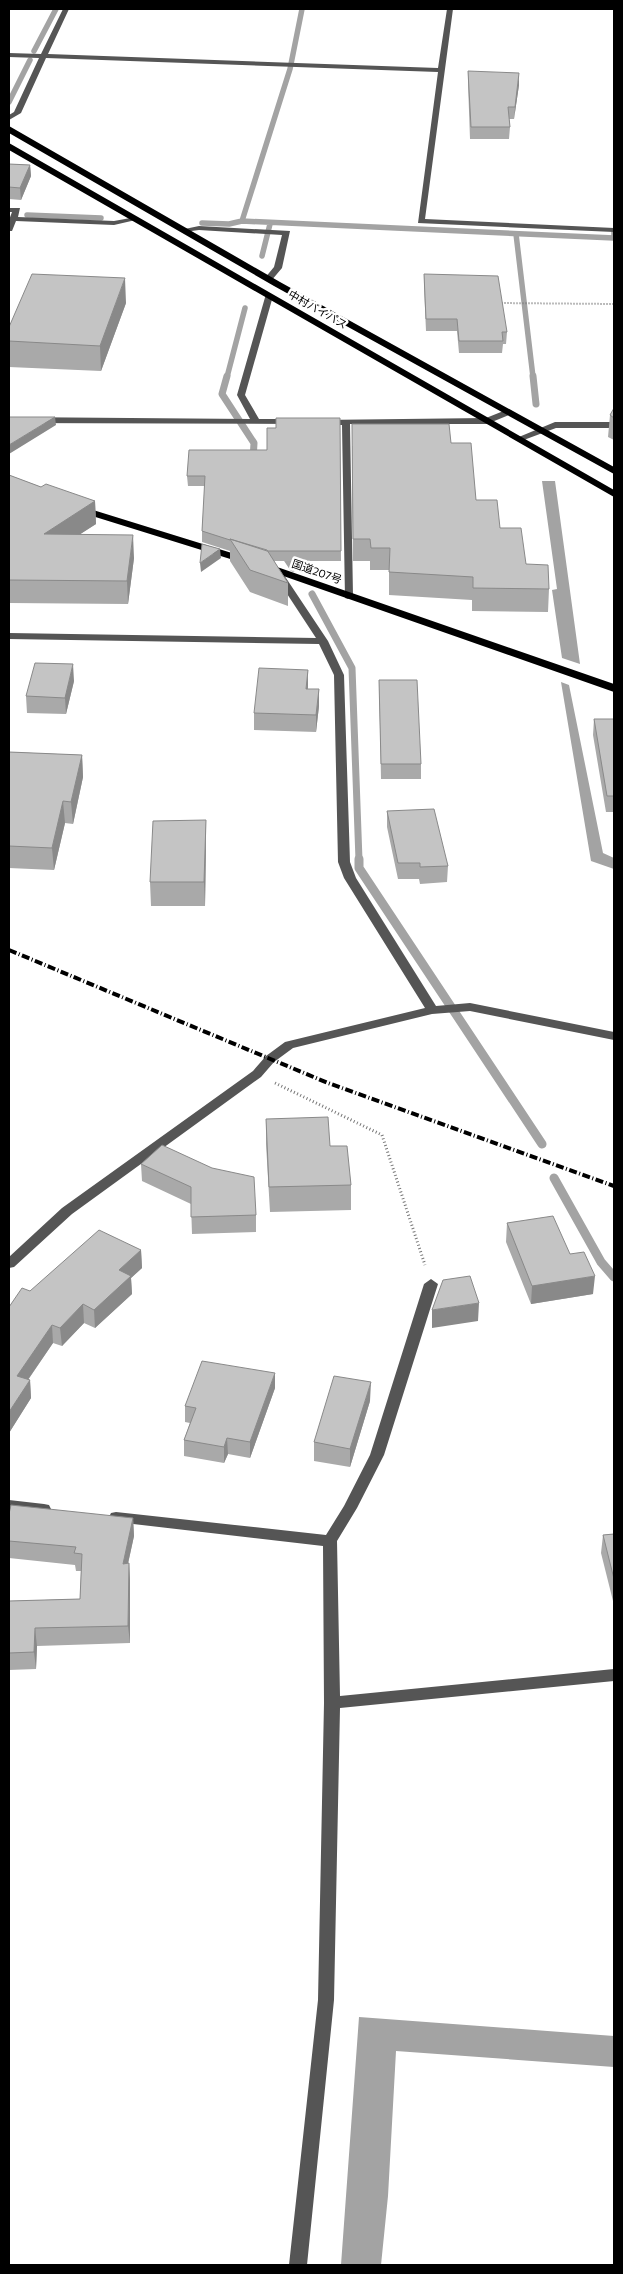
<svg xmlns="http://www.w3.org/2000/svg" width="623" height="2274" font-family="Commissioner,'Noto Sans JP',sans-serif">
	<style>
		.water { fill: #a3a3a3 }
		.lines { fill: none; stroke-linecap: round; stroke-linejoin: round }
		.stream-far2 { stroke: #a3a3a3; stroke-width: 5.5 }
		.stream-far1 { stroke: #a3a3a3; stroke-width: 7 }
		.stream { stroke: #a3a3a3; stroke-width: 9 }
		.path-far1 { stroke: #777; stroke-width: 2; stroke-dasharray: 0.5 1; stroke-linecap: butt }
		.path { stroke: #777; stroke-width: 3; stroke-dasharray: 1 2.5; stroke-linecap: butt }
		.minor { fill: #555; fill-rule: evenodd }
		.highway { fill: #000; fill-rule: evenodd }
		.rail { stroke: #000; stroke-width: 4; stroke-dasharray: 8 2.5 1 2.5; stroke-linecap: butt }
		.wall { fill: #a9a9a9 }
		.shaded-wall { fill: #898989 }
		.building { fill: #c4c4c4; stroke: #898989 }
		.labels { text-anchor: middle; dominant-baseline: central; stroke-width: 5; stroke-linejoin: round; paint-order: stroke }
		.far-street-label { font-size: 11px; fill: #000; stroke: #fff }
	</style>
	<rect width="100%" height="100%" fill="#fff"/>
	<path class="water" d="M542 481H555L580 664 562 658 552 590 557 589Z
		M561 682 569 685 603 853 614 858V869L591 861Z
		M359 2017 614 2036V2067L396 2051 388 2196 381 2265H341Z"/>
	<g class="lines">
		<path class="stream-far2" d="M302 9 290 69 242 221 614 238V231
			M34 51 56 9
			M9 102 30 60
			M27 215 101 218
			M202 223 229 224 242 221
			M516 234 533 377
			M262 256 270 224
			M227 377 245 308"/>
		<path class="stream-far1" d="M227 376 222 394 254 443 253 460
			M533 376 536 404
			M283 553 293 568
			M312 594 352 668 359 860"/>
		<path class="stream" d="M359 859V868L542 1144
			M554 1178 601 1262 614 1277"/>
		<path class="path-far1" d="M498 303 614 304"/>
		<path class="path" d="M275 1083 382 1135 425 1265"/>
		<path class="minor" d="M63 9H69L48 54 438 68 447 9H453L425 219 614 228V232L418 223 438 72 46 58 21 113 9 120V115L14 112 39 58 9 57V53L41 54Z
			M9 208H20L18 217 114 221 136 217 140 219 114 225 16 221 12 231H9V220L12 212H9Z
			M199 226 290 231 282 268 271 281 264 279 274 267 282 235 199 230 184 232 180 230Z
			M266 294 273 296 245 395 259 419H293L297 422 296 424 9 423V417L250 419 237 395Z
			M506 410 509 411V415L487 424H350L353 596 348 599 345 598 342 425H323L319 422 320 420 486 418Z
			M555 422H614V428H556L521 441 514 439Z
			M279 571 282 572 328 641 344 675 350 862 356 878 436 1006 470 1003 614 1032V1040L470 1011 432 1014 293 1048 274 1062 261 1077 72 1214 14 1267 9 1268V1257L62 1208 253 1071 266 1056 285 1042 425 1008 344 878 338 862 334 675 319 644 9 639V633L316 638 274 574Z
			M431 1279 438 1284 384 1455 357 1508 337 1541 340 1696 614 1669V1681L340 1708 334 2000 307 2265H289L318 2000 324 1703 323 1546 116 1522 111 1521 109 1517 111 1513 116 1512 326 1535 344 1506 370 1455 424 1284Z
			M9 1500 44 1504 49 1505 51 1509 49 1513 44 1514 9 1510Z"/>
		<path class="highway" d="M9 126 280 282 614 467V474L274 286 9 133Z
			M9 143 614 490V497L9 150Z
			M77 505 280 568 614 684V692L272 572 73 510 71 508 73 506Z"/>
		<path class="rail" d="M9 950 328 1083 614 1186"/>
	</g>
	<path class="wall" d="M468 71 519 85 514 119H509L510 127 509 139H470L468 83Z
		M9 164 30 165 31 176 21 200 9 199Z
		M424 274 507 332 506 344H503L502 353H459L457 331H426L424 286Z
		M126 303 101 371 9 367V327Z
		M614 408V440L608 437 610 415Z
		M340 418 341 561H274L288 583V606L250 592 230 561V551L202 542V531L205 486H188L187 476 267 450 276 428Z
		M451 443 476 500 500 528 526 564 549 589 548 612 472 611V600L389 595V570H370V561H353L352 446Z
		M9 475 41 487 95 501 96 524 80 534 134 558 128 604 9 603Z
		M308 670V689H319V706L316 732 254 730V713Z
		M379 680 421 764V779H381Z
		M74 681 66 714 27 713 26 696Z
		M594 719H614V812H606L593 735Z
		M9 752 82 755 83 777 73 824 65 823 54 870 9 868Z
		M387 811 448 866 447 882 420 884 419 879H398L387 827Z
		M206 820V844L205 906H151L150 882Z
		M266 1119 330 1146 351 1185V1210L270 1212 266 1144Z
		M141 1164 256 1215V1232L192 1234 191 1204 142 1181Z
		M507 1223 570 1254 593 1294 531 1304 506 1242Z
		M141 1250 142 1268 131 1278 132 1294 95 1328 84 1323 62 1346 53 1343 28 1380H30L31 1398 9 1433V1307L30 1291Z
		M275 1388 250 1458 228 1454 224 1463 184 1456V1440L190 1423 185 1422V1406Z
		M370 1401 350 1467 314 1461V1442Z
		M9 1514 133 1518 134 1536 128 1564 129 1563 130 1581V1643L37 1646 36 1669 9 1670V1601L80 1599 81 1571H76L75 1565 9 1558Z
		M614 1534V1605L601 1553 603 1535Z"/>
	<path class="shaded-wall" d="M519 73V85L514 119 515 107Z
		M30 165 31 176 21 200 20 188Z
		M125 278 126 303 101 371 100 346Z
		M55 417 56 425 9 454V445Z
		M95 501 96 524 45 557 44 534Z
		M133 535 134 558 128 604 127 581Z
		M220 549 221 558 201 572 200 563Z
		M73 664 74 681 66 714 65 698Z
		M308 670V686L306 706V689Z
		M319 689V706L316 732V715Z
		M82 755 83 777 73 824 71 802Z
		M63 801 65 823 54 870 52 848Z
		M206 820V844L205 906 204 882Z
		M141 1250 142 1268 131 1278 132 1294 95 1328 94 1310 119 1270Z
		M595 1276 593 1294 531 1304 532 1286Z
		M479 1303 478 1321 432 1328V1310Z
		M83 1304 84 1323 62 1346 60 1328Z
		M52 1325 53 1343 18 1394 17 1376Z
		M275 1373V1388L250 1458V1442Z
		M30 1380 31 1398 9 1433V1412Z
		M371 1382 370 1401 350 1467V1449Z
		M227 1438 228 1454 224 1463V1447Z
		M133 1518 134 1536 124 1581 123 1564Z
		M129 1563 130 1581V1643L128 1626Z
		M35 1628 37 1646 36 1669 34 1652Z"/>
	<path class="building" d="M468 71 519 73 515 107H508L510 127H471Z
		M9 164 30 165 20 188 9 187Z
		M32 274 125 278 100 346 9 341V327Z
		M424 274 498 276 507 332H502L503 341H459L457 319H426Z
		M614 408V418L610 415Z
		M9 417H55L9 445Z
		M276 418H340L341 551H267L230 539V540L202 531 205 476H187L189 450H267V428H276Z
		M352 424H449L451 443H471L476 500H497L500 528H521L526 564 548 565 549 589 473 588V577L389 572 390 548H371L370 539H353Z
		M9 475 41 487 46 484 95 501 44 534 133 535 127 581 9 580Z
		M230 539 267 550 288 583 250 570Z
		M202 544 220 549 200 563Z
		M35 663 73 664 65 698 26 696Z
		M259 668 308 670 306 689H319L316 715 254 713Z
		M379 680H417L421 764H381Z
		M594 719H614V796H607Z
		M9 752 82 755 71 802 63 801 52 848 9 846Z
		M434 809 448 866 420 867V863H398L387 811Z
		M206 820 204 882H150L153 821Z
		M328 1117 330 1146H347L351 1185 269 1187 266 1119Z
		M162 1145 212 1168 254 1177 256 1215 191 1217V1187L141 1164Z
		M553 1216 570 1254 584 1252 595 1276 532 1286 507 1223Z
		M99 1230 141 1250 119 1270 131 1276 94 1310 83 1304 60 1328 52 1325 17 1376 30 1380 9 1412V1307L22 1288 30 1291Z
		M470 1276 479 1303 432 1310 443 1280Z
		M202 1361 275 1373 250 1442 227 1438 224 1447 184 1440 196 1408 185 1406Z
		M334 1376 371 1382 350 1449 314 1442Z
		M11 1505 133 1518 123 1564 129 1563 128 1626 35 1628 34 1652 9 1653V1601L80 1599 82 1554 74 1553 76 1547 9 1541V1514Z
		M614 1534V1579L603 1535Z"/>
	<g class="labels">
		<g class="far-street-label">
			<text transform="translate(318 309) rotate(30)">中村バイパス</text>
			<text transform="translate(317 571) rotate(19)">国道207号</text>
		</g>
	</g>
	<rect width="623" height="2274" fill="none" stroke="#000000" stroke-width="20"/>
</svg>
